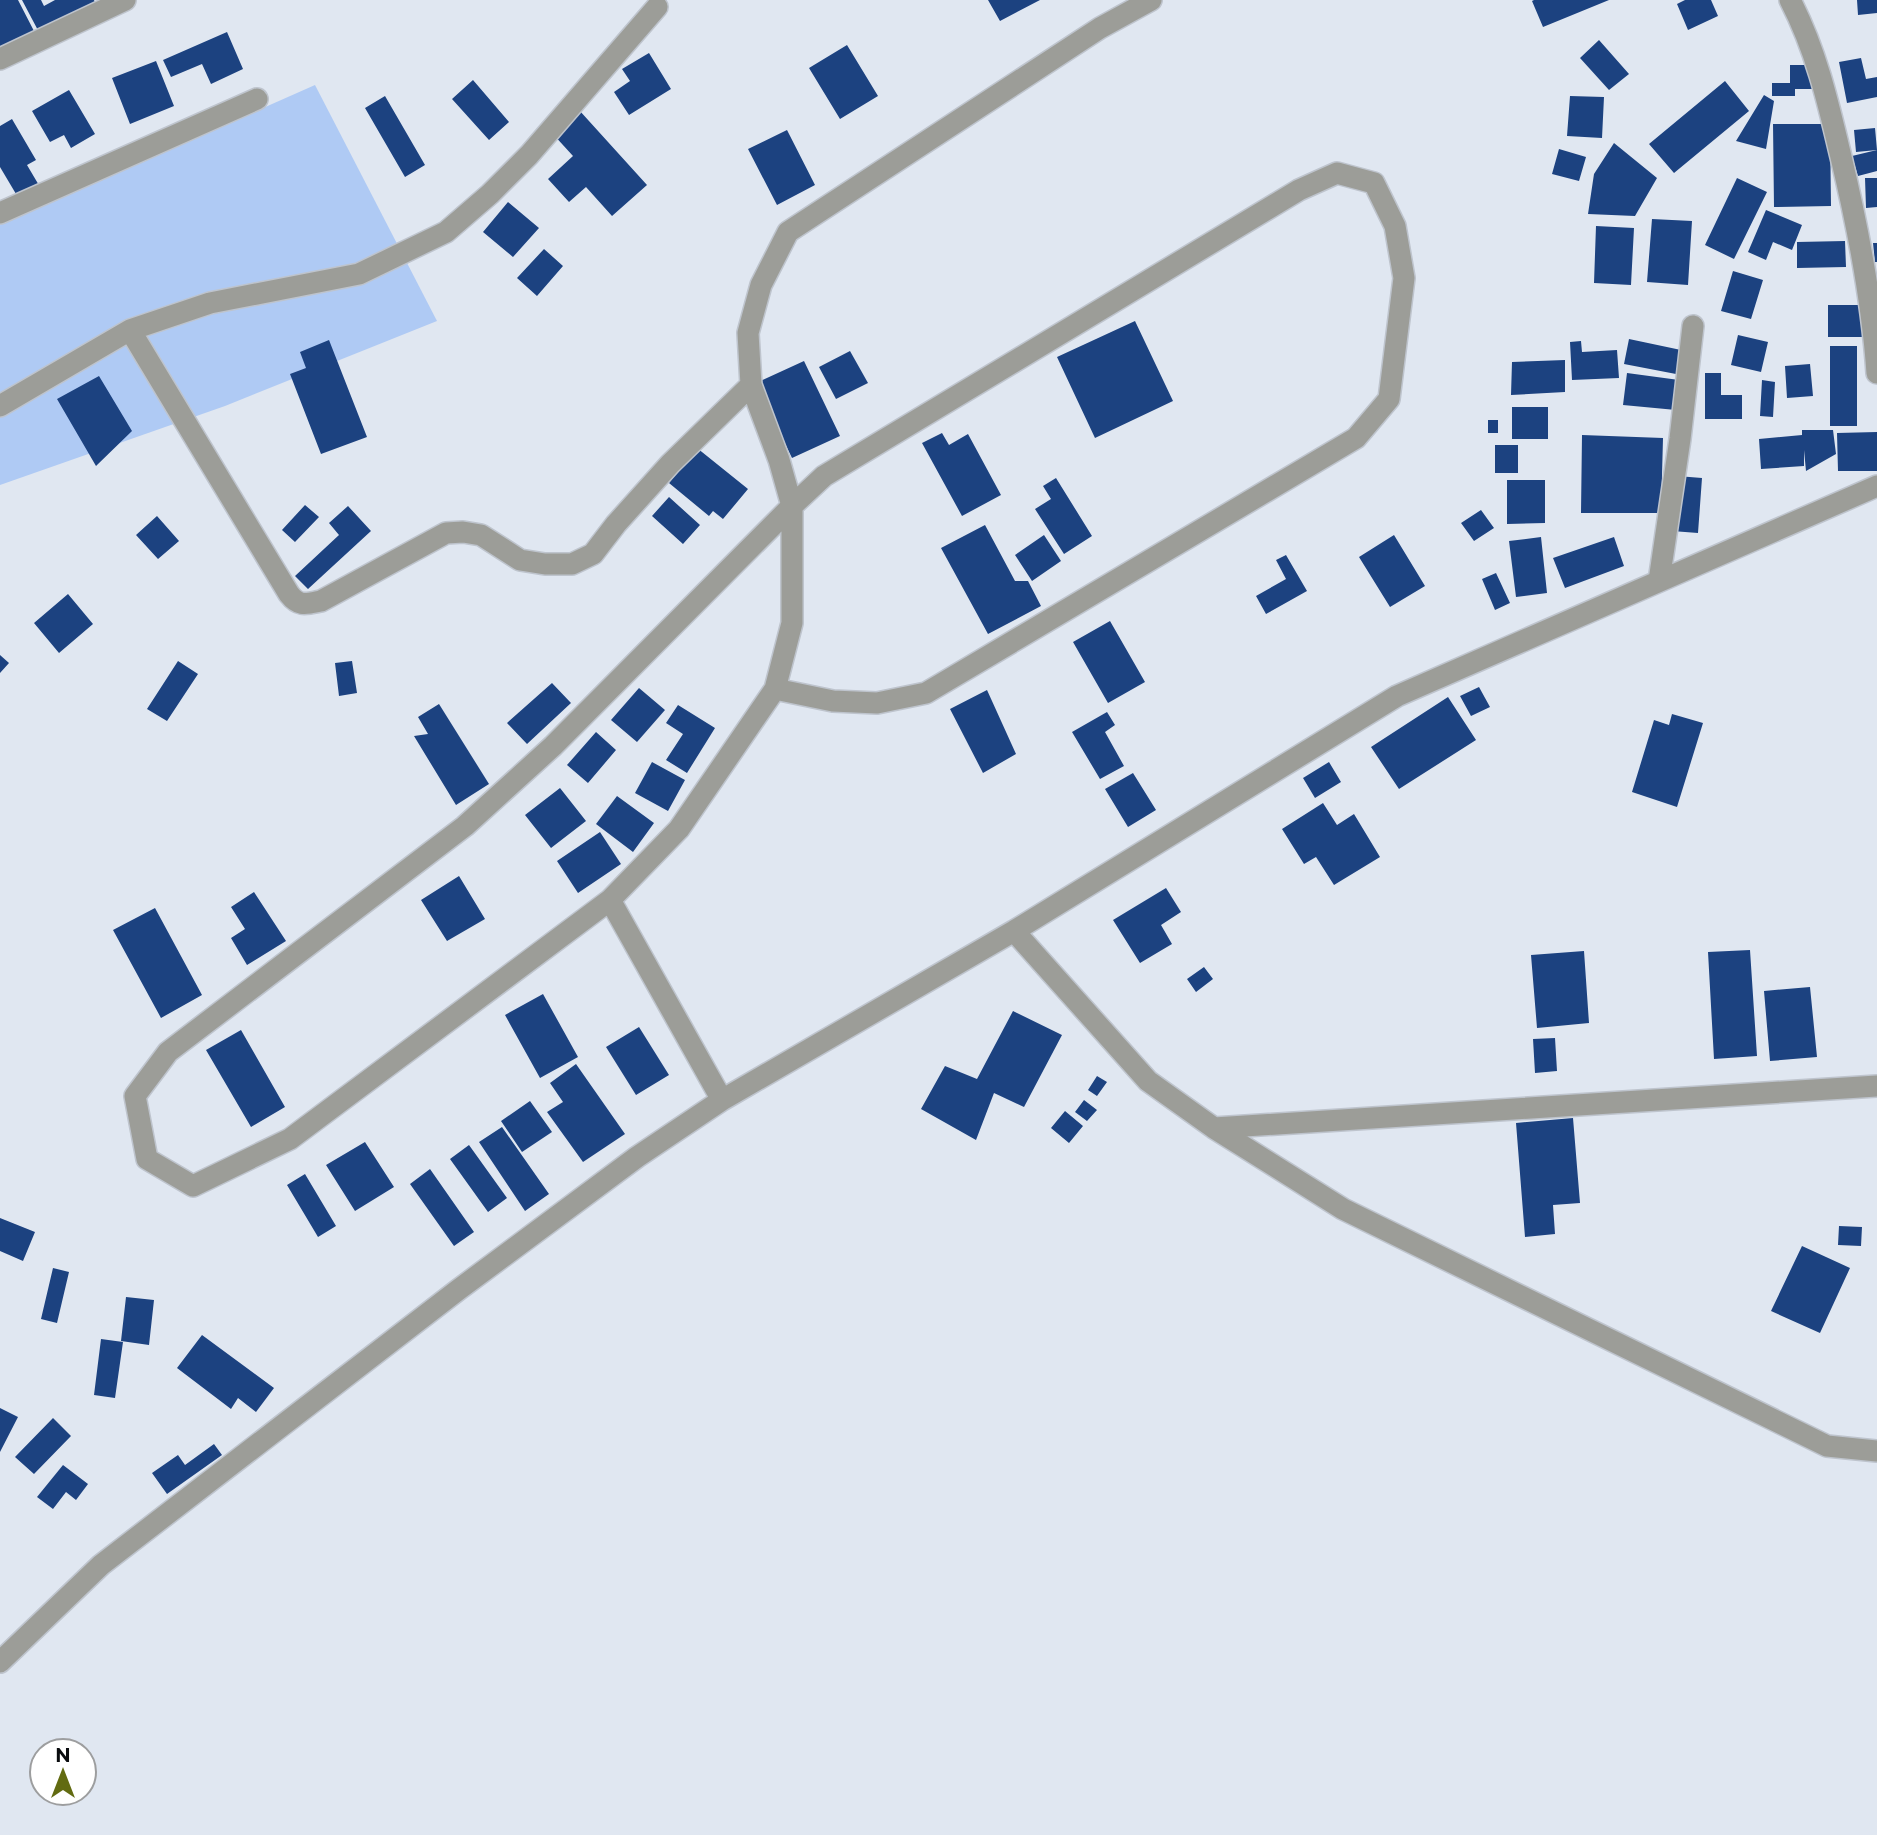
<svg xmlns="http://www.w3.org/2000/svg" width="1877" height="1835" font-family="Montserrat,sans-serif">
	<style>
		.green { fill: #afcaf4 }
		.building { fill: #1c4280 }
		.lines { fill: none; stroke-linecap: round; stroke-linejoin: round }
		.minor-casing { stroke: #bec4cd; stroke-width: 24 }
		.minor { stroke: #9c9d98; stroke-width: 21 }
	</style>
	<rect width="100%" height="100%" fill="#e0e7f1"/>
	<path class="green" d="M315 85 437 321 225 406 0 485V224Z"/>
	<path class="building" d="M0 0H18L35 33 0 52Z
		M22 0H41L44 6 55 0H94L97 7 41 36Z
		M988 0H1040L1000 21Z
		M1534 0H1609L1543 27 1532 1Z
		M1685 0H1711L1718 16 1688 30 1677 4Z
		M1857 0H1877V13L1858 15Z
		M227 32 243 69 211 84 202 64 171 77 163 60Z
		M1599 40 1629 74 1609 90 1580 58Z
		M847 45 878 96 840 119 809 68Z
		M649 53 671 89 629 115 614 92 630 81 622 69Z
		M1861 58 1866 79 1877 77V97L1847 103 1839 62Z
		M156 61 174 106 130 124 112 78Z
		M1790 65H1814V89H1795V96H1772V83H1790Z
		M473 80 509 122 489 140 452 99Z
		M1725 81 1749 111 1674 173 1649 144Z
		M69 90 95 134 71 148 64 135 50 142 32 111Z
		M1764 95 1774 101 1766 149 1736 141Z
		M385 96 425 165 405 177 365 108Z
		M1570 96 1604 97 1602 138 1567 136Z
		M579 110 647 185 612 216 586 187 569 202 548 179 573 156 552 133Z
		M12 119 36 160 27 165 40 187 19 199 0 167V126Z
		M1773 124H1830L1831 206 1774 207Z
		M1875 128 1877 150 1856 152 1854 130Z
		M787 130 815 185 777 205 748 149Z
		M1614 143 1657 178 1635 216 1588 214 1594 174Z
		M1559 149 1586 157 1579 181 1552 174Z
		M1877 150V171L1858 176 1852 156Z
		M1737 178 1767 192 1734 259 1705 245Z
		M1865 178H1877V207L1866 208Z
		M508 202 539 228 513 257 483 232Z
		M1766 210 1802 225 1792 250 1773 242 1766 260 1748 252Z
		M1652 219 1692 221 1688 285 1647 282Z
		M1596 226 1634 228 1631 285 1594 283Z
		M1845 241 1846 267 1797 268V242Z
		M1873 243H1877V262H1875Z
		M544 249 563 266 537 296 517 278Z
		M1733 271 1763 280 1751 319 1721 311Z
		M1828 305H1869V337H1828Z
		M1135 321 1173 401 1095 438 1057 357Z
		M1738 335 1768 342 1761 372 1731 365Z
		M1629 339 1681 350 1676 374 1624 364Z
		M329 340 367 437 321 454 290 374 306 368 300 352Z
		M1581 341 1582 352 1617 350 1619 378 1572 380 1570 342Z
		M1830 346H1857V426H1830Z
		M850 351 868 383 836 399 819 367Z
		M1565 360V392L1511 395 1512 362Z
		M804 361 840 436 792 458 756 383Z
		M1810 364 1813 396 1787 398 1785 366Z
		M1627 373 1679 380 1676 410 1623 405Z
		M1705 373H1721V395H1742V419H1705Z
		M99 376 132 431 96 466 57 399Z
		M1762 380 1775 382 1773 417 1760 416Z
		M1512 407H1548V439H1512Z
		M1488 420H1498V433H1488Z
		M1802 430H1833L1836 454 1806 471 1804 450V466L1761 469 1759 439 1802 435Z
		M1877 432V471H1838L1837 433Z
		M942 433 949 445 968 434 1001 495 962 516 922 443Z
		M1582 435 1663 438 1661 513H1581Z
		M1495 445H1518V473H1495Z
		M697 448 748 489 723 519 713 511 709 516 669 483Z
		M1677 476 1702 478 1698 533 1672 531Z
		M1056 478 1092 536 1064 554 1035 509 1051 499 1043 486Z
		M1507 480H1545V523L1507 524Z
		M669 497 700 525 683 544 652 516Z
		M305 505 319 517 295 542 282 530Z
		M348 506 371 531 308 589 295 576 339 535 329 523Z
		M1481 510 1494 528 1474 541 1461 523Z
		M157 516 179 541 158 559 136 535Z
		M985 525 1015 581H1028L1041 606 988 634 941 548Z
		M1044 535 1061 561 1032 581 1015 555Z
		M1394 535 1425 586 1390 607 1359 557Z
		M1541 537 1547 593 1516 597 1509 541Z
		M1614 537 1624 566 1565 588 1553 558Z
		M1286 555 1307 591 1266 614 1256 596 1286 579 1276 560Z
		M1496 573 1510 603 1495 610 1482 579Z
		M68 594 93 624 59 653 34 623Z
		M1110 621 1145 682 1108 703 1073 642Z
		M0 655 9 663 0 673Z
		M178 661 198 674 167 721 147 709Z
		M352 661 357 693 339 696 335 663Z
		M552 683 571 703 527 744 507 723Z
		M1479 687 1490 707 1471 716 1460 696Z
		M639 688 665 710 637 742 611 720Z
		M987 690 1016 754 983 773 950 709Z
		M1448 697 1476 740 1399 789 1371 747Z
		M439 704 489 784 456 805 414 736 428 734 418 717Z
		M678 705 715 728 687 773 666 760 683 734 666 723Z
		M1107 712 1115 725 1105 732 1124 766 1100 779 1072 732Z
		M1672 714 1703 723 1677 807 1632 792 1654 720 1669 725Z
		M596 732 616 750 588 783 567 765Z
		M652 762 685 780 668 811 635 793Z
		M1329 762 1341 782 1315 798 1303 778Z
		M1133 773 1156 810 1128 827 1105 789Z
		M560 788 586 821 551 848 525 815Z
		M617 796 654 823 633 852 596 824Z
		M1323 803 1337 825 1354 814 1380 857 1334 885 1316 857 1304 864 1282 829Z
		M600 832 621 864 578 893 557 861Z
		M459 876 485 919 447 941 421 900Z
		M1166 888 1181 912 1161 925 1172 944 1140 963 1113 920Z
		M254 892 286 941 247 965 231 938 245 929 231 907Z
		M155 908 202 995 161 1018 113 930Z
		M1750 950 1757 1056 1714 1059 1708 952Z
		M1584 951 1589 1023 1537 1028 1531 955Z
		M1204 967 1213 979 1196 992 1187 979Z
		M1810 987 1817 1057 1770 1061 1764 991Z
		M543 994 578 1057 540 1078 505 1015Z
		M1013 1011 1062 1035 1024 1107 994 1093 976 1140 921 1109 945 1066 977 1079Z
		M639 1027 669 1075 636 1095 606 1047Z
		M241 1030 285 1107 251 1127 206 1050Z
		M1555 1038 1557 1071 1535 1073 1533 1039Z
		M576 1064 625 1134 583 1162 547 1112 563 1102 550 1083Z
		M1097 1076 1107 1082 1097 1096 1088 1090Z
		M1084 1100 1097 1110 1087 1121 1075 1112Z
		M530 1101 552 1132 522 1152 501 1121Z
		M1065 1111 1083 1126 1069 1143 1051 1128Z
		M1573 1118 1580 1203 1553 1205 1555 1234 1525 1237 1516 1123Z
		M502 1127 549 1194 525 1211 479 1142Z
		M365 1142 394 1187 355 1211 326 1165Z
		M469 1145 507 1198 488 1212 450 1159Z
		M430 1169 474 1232 454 1246 410 1184Z
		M305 1174 336 1226 318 1237 287 1185Z
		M0 1218 35 1232 23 1261 0 1251Z
		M1839 1226 1862 1227 1861 1246 1838 1245Z
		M1802 1246 1850 1268 1820 1333 1771 1311Z
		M53 1268 69 1272 57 1323 41 1319Z
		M126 1297 154 1300 149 1345 121 1341Z
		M202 1335 274 1388 256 1412 238 1398 231 1409 177 1368Z
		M101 1339 123 1342 115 1398 94 1395Z
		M0 1408 18 1417 0 1452Z
		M53 1418 71 1436 34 1474 15 1457Z
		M214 1444 222 1455 167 1494 152 1473 178 1455 185 1465Z
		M63 1465 88 1484 76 1500 66 1492 53 1509 37 1497Z"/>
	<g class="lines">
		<g class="minor-casing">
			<path id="minor" d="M1790 0C1816 50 1828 102 1841 157 1858 228 1872 299 1877 373
				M0 59 125 0
				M0 213 257 99
				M130 330 289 594C299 607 306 604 321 601L446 533 463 532 481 535 520 560 545 564H572L593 554 616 524 670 464 751 385
				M0 406 130 330 210 303 359 274 446 232 490 194 529 155 657 7
				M1659 581 1680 439 1693 326
				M610 900 679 829 775 689
				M1014 931 1148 1081 1214 1128 1343 1209 1827 1446 1877 1451
				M722 1100 610 900 290 1139 193 1186 147 1159 135 1096 168 1052 465 826 553 746 792 506 824 476 1299 190 1337 173 1374 183 1395 226 1404 278 1389 399 1356 438 926 693 877 703 833 701 775 689 792 623V506L779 460 751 385 748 333 761 285 788 232 1100 28 1151 0
				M1214 1128 1877 1086
				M0 1662 101 1565 458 1290 637 1157 722 1100 1014 931 1397 696 1877 486"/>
		</g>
		<use href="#minor" class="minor"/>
	</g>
	<g transform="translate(63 1772)"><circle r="33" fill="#ffffff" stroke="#9d9e9f" stroke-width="2"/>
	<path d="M0-5L12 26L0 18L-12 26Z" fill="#626b11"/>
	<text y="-10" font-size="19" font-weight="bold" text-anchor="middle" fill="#0a0c0f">N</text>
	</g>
</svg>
